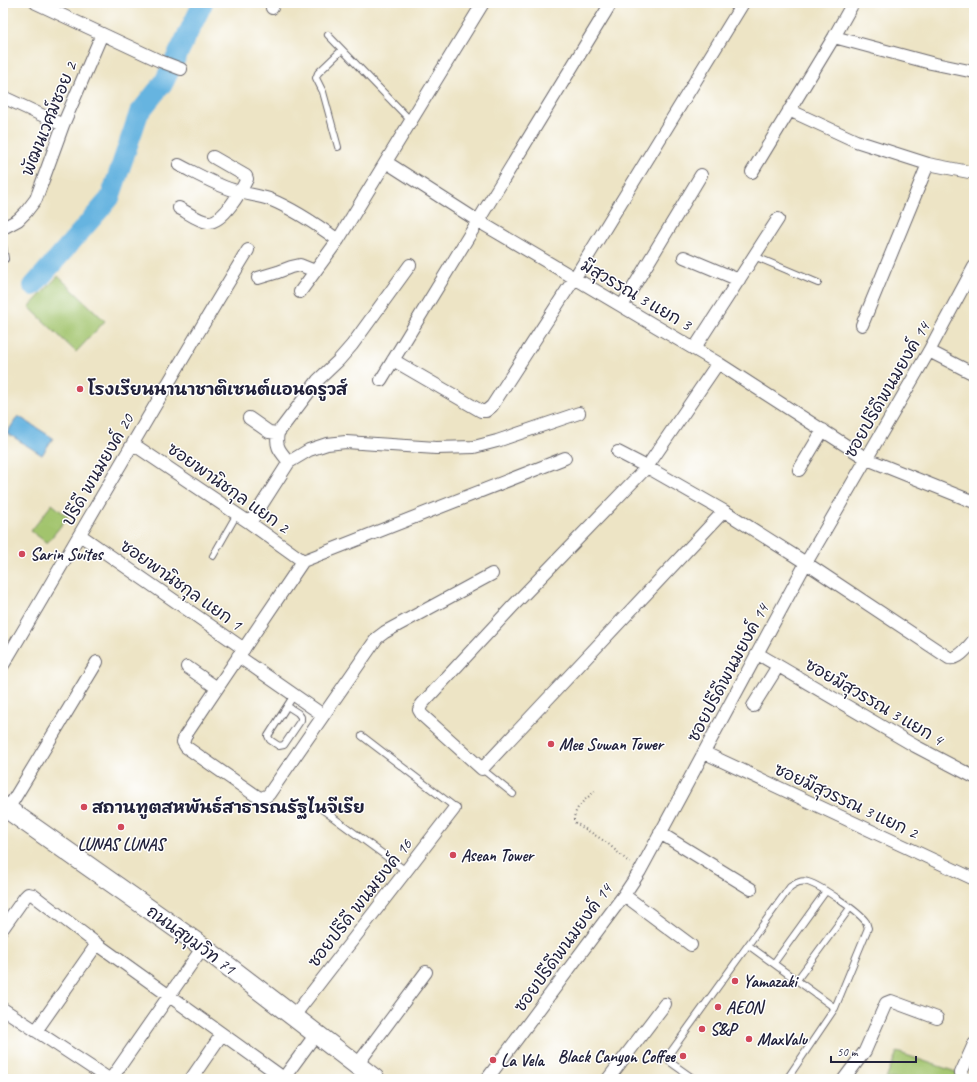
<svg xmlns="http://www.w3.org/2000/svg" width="977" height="1082" font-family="Caveat,'Playpen Sans Thai',sans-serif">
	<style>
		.green { fill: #a2c46d; stroke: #627354 }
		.water { fill: #66b4e0; stroke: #446b8e }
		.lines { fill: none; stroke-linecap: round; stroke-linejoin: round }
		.river { stroke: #66b4e0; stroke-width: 20 }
		.service-casing { stroke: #69666b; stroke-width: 8 }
		.minor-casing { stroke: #69666b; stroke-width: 14 }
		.primary-casing { stroke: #69666b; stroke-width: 21 }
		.path { stroke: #69666b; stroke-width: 2; stroke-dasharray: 1 3; stroke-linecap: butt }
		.service { stroke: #fff; stroke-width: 6 }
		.minor { stroke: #fff; stroke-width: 12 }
		.primary { stroke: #fff; stroke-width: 19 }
		.poi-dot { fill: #d1495b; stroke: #fff; stroke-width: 1.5 }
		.labels { text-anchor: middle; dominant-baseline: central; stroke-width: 3; stroke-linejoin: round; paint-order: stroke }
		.street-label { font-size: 17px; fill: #22223b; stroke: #fff }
		.poi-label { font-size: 17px; font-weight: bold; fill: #22223b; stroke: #fff; text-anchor: start }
	</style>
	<rect width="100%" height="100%" fill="#fff"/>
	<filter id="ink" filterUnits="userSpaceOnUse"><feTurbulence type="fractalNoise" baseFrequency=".025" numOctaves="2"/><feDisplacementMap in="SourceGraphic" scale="8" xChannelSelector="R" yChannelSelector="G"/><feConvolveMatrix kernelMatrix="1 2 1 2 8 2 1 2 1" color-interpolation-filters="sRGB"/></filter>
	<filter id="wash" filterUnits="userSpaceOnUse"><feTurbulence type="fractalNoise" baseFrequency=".012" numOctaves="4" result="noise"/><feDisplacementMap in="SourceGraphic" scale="16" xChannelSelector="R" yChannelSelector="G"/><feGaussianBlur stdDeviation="0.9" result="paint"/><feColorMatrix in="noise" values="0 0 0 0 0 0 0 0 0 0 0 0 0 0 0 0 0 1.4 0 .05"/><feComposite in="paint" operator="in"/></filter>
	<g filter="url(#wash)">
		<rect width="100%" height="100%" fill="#ede4c5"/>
		<path class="green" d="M58 276 105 321 76 352 29 307Z
			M52 504 68 517 47 543 31 531Z
			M897 1052 974 1078V1079H886Z"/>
		<path class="water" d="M18 416 53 438 42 455 7 433Z"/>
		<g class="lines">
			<path class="river" d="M33 286 110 198 139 113 164 82 203 3"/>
		</g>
	</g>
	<g filter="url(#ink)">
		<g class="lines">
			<g class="service-casing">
				<path id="service" d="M328 35 411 121
					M338 147 323 92 316 78 318 73 342 50
					M3 245 5 259
					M754 256 818 283
					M213 556 237 514
					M287 706 298 713 301 717V720L284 745 279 746 270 740 268 736 294 695
					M362 736 452 805 454 809
					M482 769 513 794
					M323 810 406 871
					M748 945 790 887C796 883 801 880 808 882 821 886 858 911 866 922 867 924 867 926 868 928L835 1008
					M774 963 826 891
					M797 980 850 908
					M694 1079 670 1062 667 1058 670 1053 748 945 835 1008 787 1079"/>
			</g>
			<g class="minor-casing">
				<path id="minor" d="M36 3 160 61 181 69
					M272 8 274 3
					M834 37 931 63 974 72
					M3 97 63 125
					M789 110 856 141 928 164 974 173
					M386 162 478 221 718 363 867 459 974 502
					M179 165C197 174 214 184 233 190 244 194 257 195 269 199 294 209 316 224 338 240
					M752 172 834 37 853 3
					M179 208C187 212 198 221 208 222 223 223 241 191 247 179L246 176 213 157
					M3 228 18 220 26 212 36 199 63 125 102 34
					M684 257 739 280
					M258 278 278 272 291 267 300 265 315 271
					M300 292 338 240 483 3
					M622 306 701 175
					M862 325 928 164
					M694 349 778 219
					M929 351 974 374
					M393 360 481 411H486L492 406 574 279 743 3
					M381 380 611 3
					M249 418 269 432 278 433
					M133 444 250 523 303 561
					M618 452 647 467 718 363
					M289 462C280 451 275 447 278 433L318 380 338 361 352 345 410 265
					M799 470 823 430
					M724 511 482 769 422 715 419 710 422 704 512 607 647 467 724 511 806 563 949 658C959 660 968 647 974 640
					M250 523 289 462 309 450 327 444 346 442 436 448 474 447 497 441 579 413
					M80 535 244 649
					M492 574 385 632 377 638 269 794 264 798 258 797 186 747 183 742 185 736 303 561 565 458
					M758 654 915 746 974 777
					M238 656 323 715
					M3 665C85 527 164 387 248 250
					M187 667 217 688
					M753 706 778 666
					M705 753 974 879
					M8 809 97 662
					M660 833 751 889
					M624 895 691 945
					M3 928 25 897 28 894 33 895 97 944 285 1079
					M3 1009 109 1079
					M293 1017 454 809
					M36 1031 97 944
					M357 1065 426 972
					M961 1073 974 1044
					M111 1079 203 947
					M191 1079 222 1034
					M283 1079 316 1034
					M487 1079 624 895 640 871 806 563 929 351 974 267
					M608 1079 665 1004
					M844 1079 865 1051 886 1003 891 1001 937 1018"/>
			</g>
			<g class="primary-casing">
				<path id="primary" d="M3 806 203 947 375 1079"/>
			</g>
			<path class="path" d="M595 791C586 799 573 808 574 822L606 842 631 864"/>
			<use href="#service" class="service"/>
			<use href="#minor" class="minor"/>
			<use href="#primary" class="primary"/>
		</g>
	</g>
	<g class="poi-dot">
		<circle cx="80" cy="389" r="4"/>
		<circle cx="22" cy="554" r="4"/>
		<circle cx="551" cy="744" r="4"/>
		<circle cx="84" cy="807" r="4"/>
		<circle cx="121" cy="827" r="4"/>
		<circle cx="453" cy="855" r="4"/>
		<circle cx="735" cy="981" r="4"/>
		<circle cx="718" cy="1007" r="4"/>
		<circle cx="702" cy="1029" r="4"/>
		<circle cx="749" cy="1039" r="4"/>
		<circle cx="683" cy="1056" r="4"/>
		<circle cx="493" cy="1060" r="4"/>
	</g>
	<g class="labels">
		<g class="street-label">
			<text transform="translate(49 119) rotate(-68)">พัฒนเวศม์ซอย 2</text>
			<text transform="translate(636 295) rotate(30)">มีสุวรรณ 3 แยก 3</text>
			<text transform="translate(887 390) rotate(-60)">ซอยปรีดีพนมยงค์ 14</text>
			<text transform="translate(98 470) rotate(-60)">ปรีดี พนมยงค์ 20</text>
			<text transform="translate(228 488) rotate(35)">ซอยพานิชกุล แยก 2</text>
			<text transform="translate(181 585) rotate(35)">ซอยพานิชกุล แยก 1</text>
			<text transform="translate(728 673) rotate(-62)">ซอยปรีดีพนมยงค์ 14</text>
			<text transform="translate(874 702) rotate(30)">ซอยมีสุวรรณ 3 แยก 4</text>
			<text transform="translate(846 801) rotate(25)">ซอยมีสุวรรณ 3 แยก 2</text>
			<text transform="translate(360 903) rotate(-52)">ซอยปรีดี พนมยงค์ 16</text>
			<text transform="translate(191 940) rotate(36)">ถนนสุขุมวิท 71</text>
			<text transform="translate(563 948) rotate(-54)">ซอยปรีดีพนมยงค์ 14</text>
		</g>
		<g class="poi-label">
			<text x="88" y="389">โรงเรียนนานาชาติเซนต์แอนดรูวส์</text>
			<text x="30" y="554">Sarin Suites</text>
			<text x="559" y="744">Mee Suwan Tower</text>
			<text x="92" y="807">สถานทูตสหพันธ์สาธารณรัฐไนจีเรีย</text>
			<text x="121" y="844" text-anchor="middle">LUNAS LUNAS</text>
			<text x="461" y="855">Asean Tower</text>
			<text x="743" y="981">Yamazaki</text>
			<text x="726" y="1007">AEON</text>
			<text x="710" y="1029">S&amp;P</text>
			<text x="757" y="1039">MaxValu</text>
			<text x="675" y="1056" text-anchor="end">Black Canyon Coffee</text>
			<text x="501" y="1060">La Vela</text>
		</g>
	</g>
	<rect width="977" height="1082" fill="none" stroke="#fff" stroke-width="16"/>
	<path d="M831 1056v6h85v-6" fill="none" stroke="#22223b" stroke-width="2"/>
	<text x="837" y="1056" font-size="12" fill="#22223b" stroke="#ffffff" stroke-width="3" paint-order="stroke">50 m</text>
</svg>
